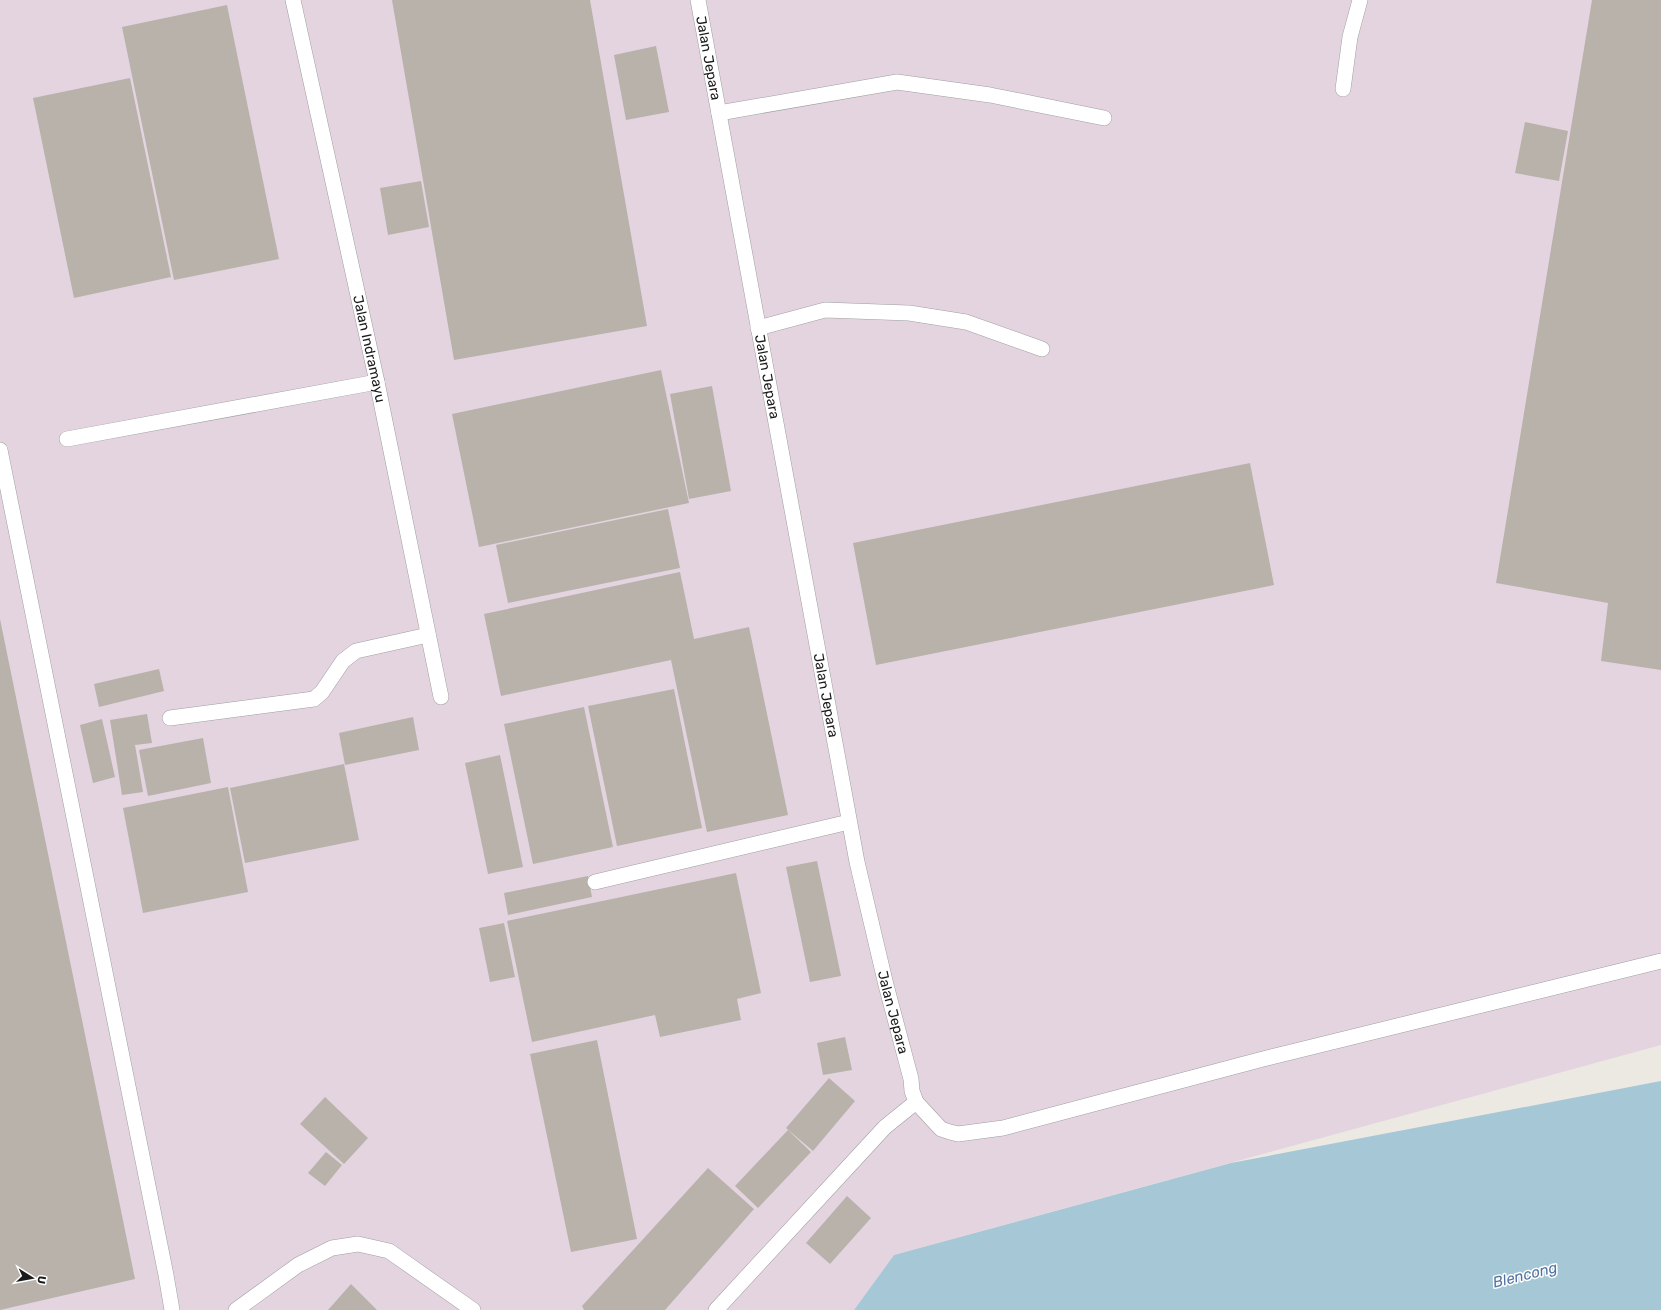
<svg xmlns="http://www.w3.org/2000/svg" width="1661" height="1310" font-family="Rubik,sans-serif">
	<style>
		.industrial { fill: #e4d4e0 }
		.water { fill: #a6c7d6 }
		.building { fill: #b8b2ab }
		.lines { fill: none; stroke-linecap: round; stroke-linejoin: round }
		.lane-casing { stroke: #9f9f9f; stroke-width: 16 }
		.lane { stroke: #fff; stroke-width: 15 }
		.labels { text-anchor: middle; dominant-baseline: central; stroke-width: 3; stroke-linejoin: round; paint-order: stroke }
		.street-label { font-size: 14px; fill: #1b1b1b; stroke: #fff }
		.water-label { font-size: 15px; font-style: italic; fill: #5273a1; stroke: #fff }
	</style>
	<rect width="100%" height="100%" fill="#ece9e2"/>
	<path class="industrial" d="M0 0H1661V1045L894 1255 854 1310H0Z"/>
	<path class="water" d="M1661 1081V1310H854L894 1255 1231 1163Z"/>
	<path class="building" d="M392 0H590L647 326 454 360Z
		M1592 0H1661V670L1601 661 1608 603 1496 583Z
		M227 5 279 259 174 280 122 27Z
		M656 46 669 112 626 120 614 55Z
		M130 78 171 277 74 298 33 98Z
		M1525 122 1568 131 1559 181 1515 173Z
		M421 181 429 227 388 235 380 188Z
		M661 370 689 503 479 547 452 414Z
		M712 386 731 491 689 499 670 394Z
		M1250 463 1274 585 876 665 853 543Z
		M668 509 680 568 508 603 496 545Z
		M680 572 694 639 749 627 788 815 707 832 671 660 501 696 484 614Z
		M0 619 135 1279 0 1310Z
		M159 669 164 691 99 707 94 684Z
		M674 689 702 828 617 846 588 706Z
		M584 707 613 847 533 864 504 724Z
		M147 714 152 743 135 745 143 792 122 795 110 720Z
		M413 717 419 750 345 765 339 733Z
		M102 719 115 777 93 783 80 725Z
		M203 738 211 783 148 796 139 750Z
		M500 755 523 867 488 874 465 763Z
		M344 764 359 840 245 863 230 788Z
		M228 787 248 892 143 913 123 808Z
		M817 861 841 976 810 982 786 867Z
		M736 873 761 993 737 999 741 1020 660 1037 655 1015 532 1042 507 921Z
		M588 876 592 897 508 915 504 893Z
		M504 923 515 977 490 982 479 928Z
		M845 1037 852 1070 823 1075 817 1043Z
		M597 1040 637 1239 571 1252 530 1054Z
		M829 1078 855 1101 813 1151 786 1128Z
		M325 1097 368 1138 344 1164 300 1124Z
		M788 1130 811 1152 758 1208 735 1186Z
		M326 1152 342 1165 325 1186 308 1173Z
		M708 1168 754 1209 665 1310H584L582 1306Z
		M847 1196 871 1218 830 1264 806 1243Z
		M351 1284 377 1310H328Z"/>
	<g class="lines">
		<g class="lane-casing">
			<g id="lane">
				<path id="s1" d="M293 0 377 382 441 697"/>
				<path id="s2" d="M698 0 857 862 886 985 911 1079 912 1091 916 1102 885 1127 716 1310"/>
				<path d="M1343 89 1350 37 1360 0"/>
				<path d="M719 113 897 82 990 95 1104 118"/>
				<path d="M758 328 825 310 909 313 966 322 1042 349"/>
				<path d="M67 439 377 382"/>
				<path d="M0 450 166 1275 172 1310"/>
				<path d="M170 718 314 699 322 692 343 661 356 651 428 635"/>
				<path d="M595 882 849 822"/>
				<path d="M916 1102 941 1129 950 1132 958 1134 1003 1128 1263 1059 1661 961"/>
				<path d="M236 1310 298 1265 332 1248 358 1244 389 1251 473 1310"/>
			</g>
		</g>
		<use href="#lane" class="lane"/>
	</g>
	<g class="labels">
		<g class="street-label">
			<text stroke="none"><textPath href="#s2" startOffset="59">Jalan Jepara</textPath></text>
			<text stroke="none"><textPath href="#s1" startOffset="357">Jalan Indramayu</textPath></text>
			<text stroke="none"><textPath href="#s2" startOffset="383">Jalan Jepara</textPath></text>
			<text stroke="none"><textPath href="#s2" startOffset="707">Jalan Jepara</textPath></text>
			<text stroke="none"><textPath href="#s2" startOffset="1031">Jalan Jepara</textPath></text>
		</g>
		<g class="water-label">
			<text transform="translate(1525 1275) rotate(-14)">Blencong</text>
		</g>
	</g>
	<g transform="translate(32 1278) rotate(101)" stroke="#ffffff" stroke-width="3" paint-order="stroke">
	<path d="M0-3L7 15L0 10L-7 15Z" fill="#1b1b1b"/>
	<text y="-6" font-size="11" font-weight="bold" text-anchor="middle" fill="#1b1b1b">U</text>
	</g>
</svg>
